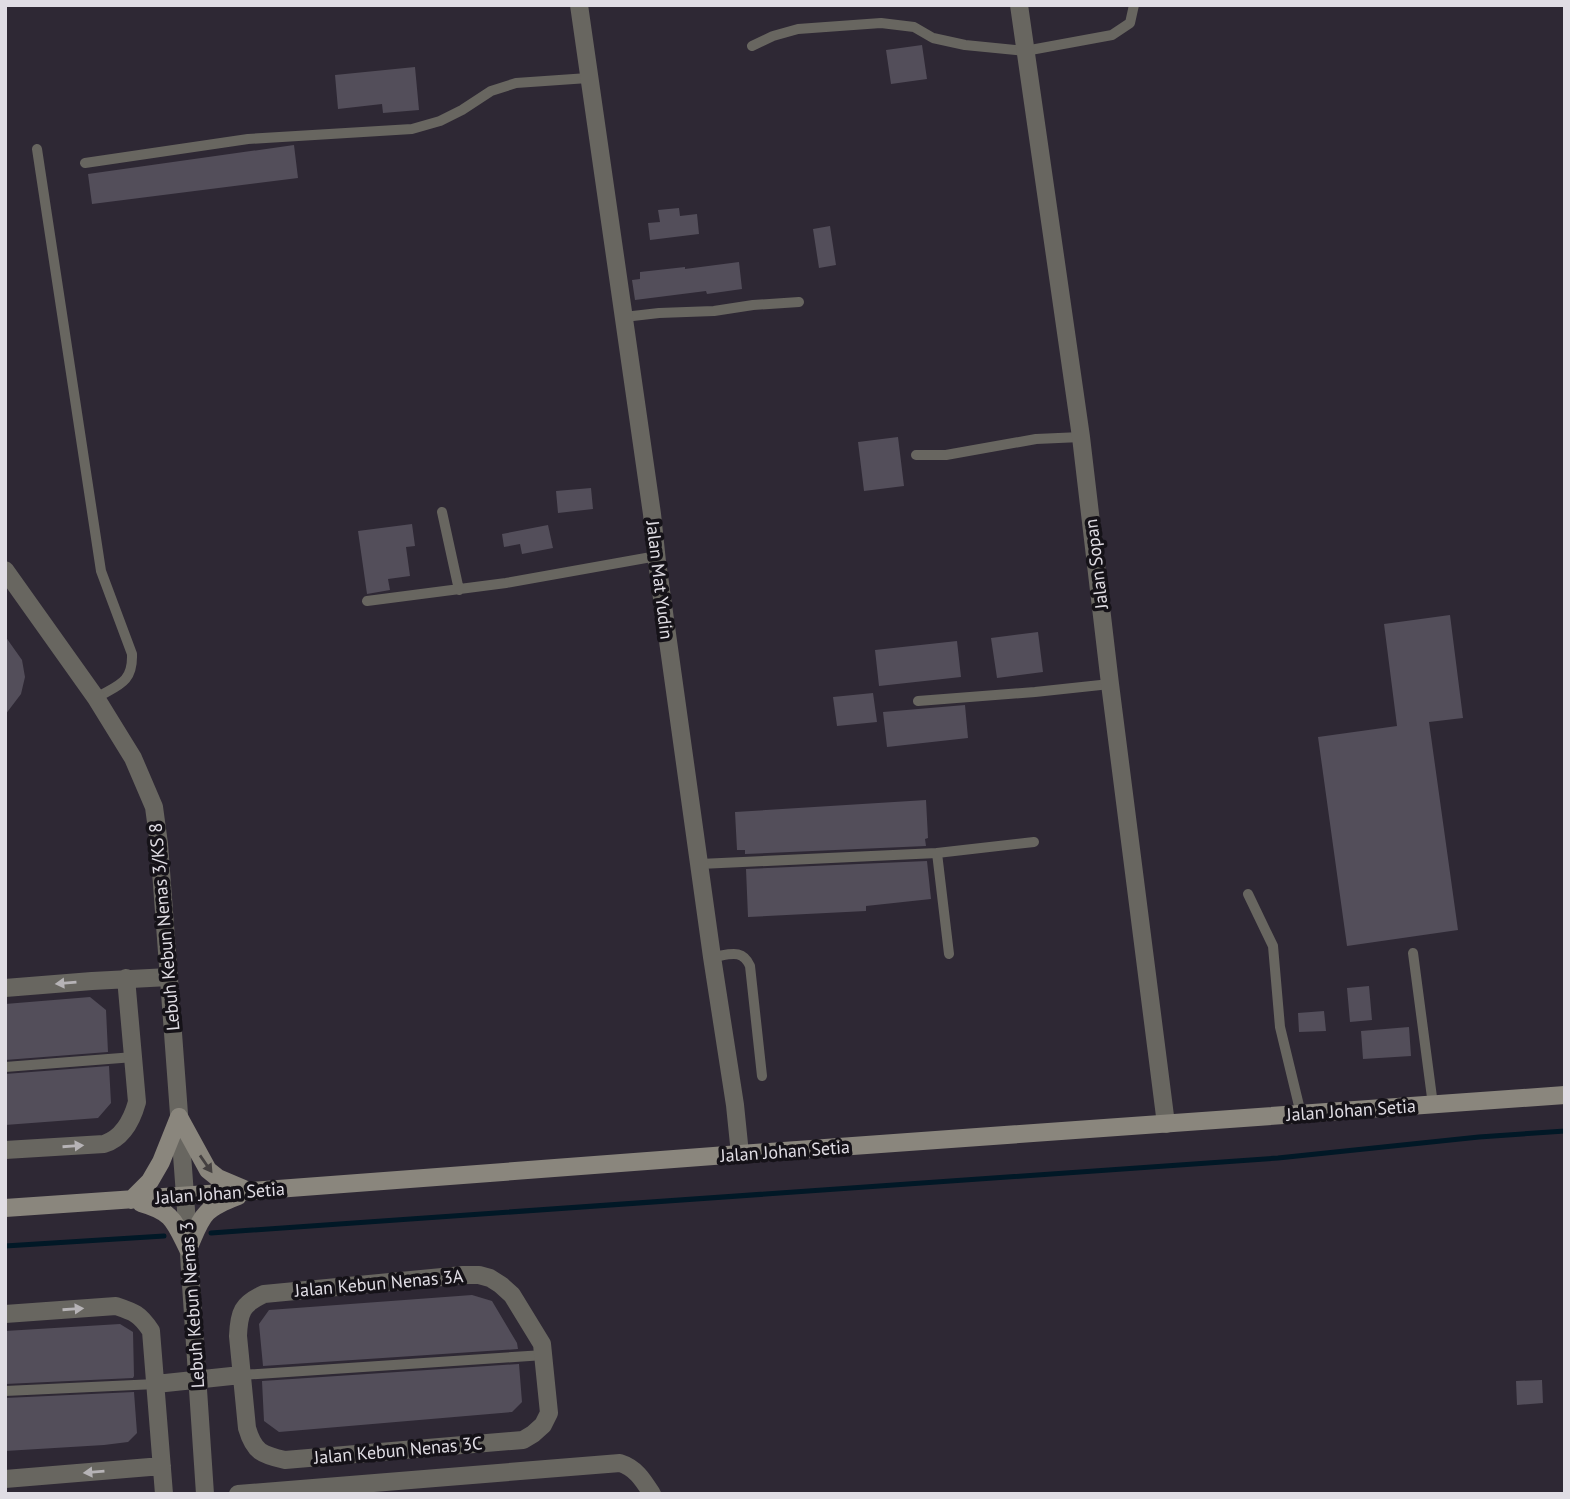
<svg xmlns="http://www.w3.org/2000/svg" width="1570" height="1499" font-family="'PT Sans',sans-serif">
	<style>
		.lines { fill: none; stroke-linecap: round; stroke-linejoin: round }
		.stream { stroke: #011826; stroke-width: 5 }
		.building { fill: #534e5a }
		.service { stroke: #686660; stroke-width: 10 }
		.minor { stroke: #686660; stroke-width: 18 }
		.tertiary { stroke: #686660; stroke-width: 18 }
		.secondary { stroke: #8a867d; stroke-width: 18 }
		.oneway { fill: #b6b3b6 }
		.oneway2 { fill: #444040 }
		.labels { text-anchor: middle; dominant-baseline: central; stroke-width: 7; stroke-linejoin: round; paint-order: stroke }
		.street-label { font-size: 18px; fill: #e0dde4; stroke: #151218 }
	</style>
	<rect width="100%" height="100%" fill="#2e2834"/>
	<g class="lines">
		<path class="stream" d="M211 1233 1278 1158 1479 1137 1565 1131
			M5 1246 164 1236"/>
	</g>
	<path class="building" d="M922 45 927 79 891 84 886 50Z
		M415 67 419 110 383 113 382 104 338 109 335 75Z
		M294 145 298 178 92 204 88 174Z
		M679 208 680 216 697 214 699 234 650 240 648 223 660 222 658 210Z
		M830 226 836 265 819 268 813 229Z
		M739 262 742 289 707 294 706 291 635 300 632 280 640 279V272L685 267V269Z
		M898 437 904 486 864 491 858 442Z
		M591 488 593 509 558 513 556 491Z
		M412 524 415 546 406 547 410 576 388 579 390 590 367 594 358 531Z
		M548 525 553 548 522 554 520 544 504 547 502 534Z
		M1450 615 1463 718 1429 722 1458 930 1347 946 1318 737 1397 726 1384 624Z
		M1038 632 1043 672 997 678 991 638Z
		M5 636 22 660 25 677 21 694 5 715Z
		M957 641 961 677 879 686 875 650Z
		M873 693 877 722 837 726 833 697Z
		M965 705 968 738 887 747 883 712Z
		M926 800 928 838 925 839 926 846 745 854V850H737L735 812Z
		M927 861 931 899 866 906V911L748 917 746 869Z
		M1369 986 1372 1020 1350 1022 1347 988Z
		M90 997 106 1010 108 1052 5 1060V1004Z
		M1324 1011 1326 1031 1299 1032 1298 1013Z
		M1409 1027 1411 1056 1363 1059 1361 1031Z
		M109 1066 111 1103 98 1118 5 1125V1074Z
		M472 1295 492 1301 517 1343 518 1349 263 1366 259 1324 269 1310Z
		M120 1324 133 1332 134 1376 133 1378 5 1384V1331Z
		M519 1364 522 1402 512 1412 279 1432 264 1421 262 1381Z
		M1542 1380 1543 1403 1517 1405 1516 1381Z
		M134 1392 137 1433 128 1442 104 1445 5 1451V1398Z"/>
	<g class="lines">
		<path class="service" d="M752 46 773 36 798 29 881 23 914 27 933 38 965 45 1025 51 1112 35 1130 23 1134 5
			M37 149 101 571 132 654C133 683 118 685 96 698
			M85 163 248 139 412 129 440 121 462 110 491 91 516 83 588 78
			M624 317 659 313 714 311 753 305 799 302
			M916 455H946L1036 439 1081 437
			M442 512 459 590
			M367 601 506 583 657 556
			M918 701 1035 692 1110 684
			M937 853 949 954
			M700 864 937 853 1034 842
			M1248 894 1273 946 1280 1027 1301 1114
			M1413 953 1433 1105
			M712 957C729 955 742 948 750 966L762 1076
			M5 1067 134 1057
			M241 1375 544 1355
			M5 1391 156 1384"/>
		<path class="minor" d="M579 5 652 514 657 562 712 957 735 1105 740 1154
			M1019 5 1081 437 1110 684 1166 1124
			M5 988 92 981 169 977
			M5 1150 104 1144C123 1138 132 1120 137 1102L126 978
			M185 1195 205 1494
			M463 1275H479L490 1278 501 1285 512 1295 542 1344 549 1413 543 1425 533 1434 523 1440 511 1441 285 1460C262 1455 254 1452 247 1428L238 1336C239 1312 242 1304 264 1294Z
			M5 1314 116 1306C134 1312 140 1314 151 1331L164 1494
			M156 1384 241 1375
			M5 1479 162 1466
			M238 1494 620 1463C636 1468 643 1480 652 1494"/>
		<path class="tertiary" d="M5 570 96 698 133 758 154 807 159 844 185 1195"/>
		<path class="secondary" d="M179 1117 208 1170 218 1178 244 1189
			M131 1200 150 1181 161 1162 179 1117
			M141 1203C173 1212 174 1221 188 1249
			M5 1208 251 1191 740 1154 1565 1095
			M188 1249C203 1215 201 1210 238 1196"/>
	</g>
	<defs><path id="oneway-solid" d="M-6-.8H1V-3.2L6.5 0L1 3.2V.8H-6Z" transform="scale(1.75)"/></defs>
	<g class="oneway">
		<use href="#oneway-solid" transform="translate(66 983) rotate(175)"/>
		<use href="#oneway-solid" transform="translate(73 1146) rotate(-4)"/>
		<use href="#oneway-solid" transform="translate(73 1309) rotate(-4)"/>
		<use href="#oneway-solid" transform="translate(94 1472) rotate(175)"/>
	</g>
	<use class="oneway2" href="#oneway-solid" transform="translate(206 1164) rotate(55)"/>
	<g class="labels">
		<g class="street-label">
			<text transform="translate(1096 564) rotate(-97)">Jalan Sopan</text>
			<text transform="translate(660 580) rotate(83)">Jalan Mat Yudin</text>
			<text transform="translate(164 927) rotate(-95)">Lebuh Kebun Nenas 3/KS 8</text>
			<text transform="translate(1351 1110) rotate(-4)">Jalan Johan Setia</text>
			<text transform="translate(785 1151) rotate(-4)">Jalan Johan Setia</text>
			<text transform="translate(220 1193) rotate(-4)">Jalan Johan Setia</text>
			<text transform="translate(379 1283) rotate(-5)">Jalan Kebun Nenas 3A</text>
			<text transform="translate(192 1305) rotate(-94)">Lebuh Kebun Nenas 3</text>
			<text transform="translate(398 1450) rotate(-5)">Jalan Kebun Nenas 3C</text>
		</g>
	</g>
	<rect width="1570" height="1499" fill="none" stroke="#e0dde4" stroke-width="14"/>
</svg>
